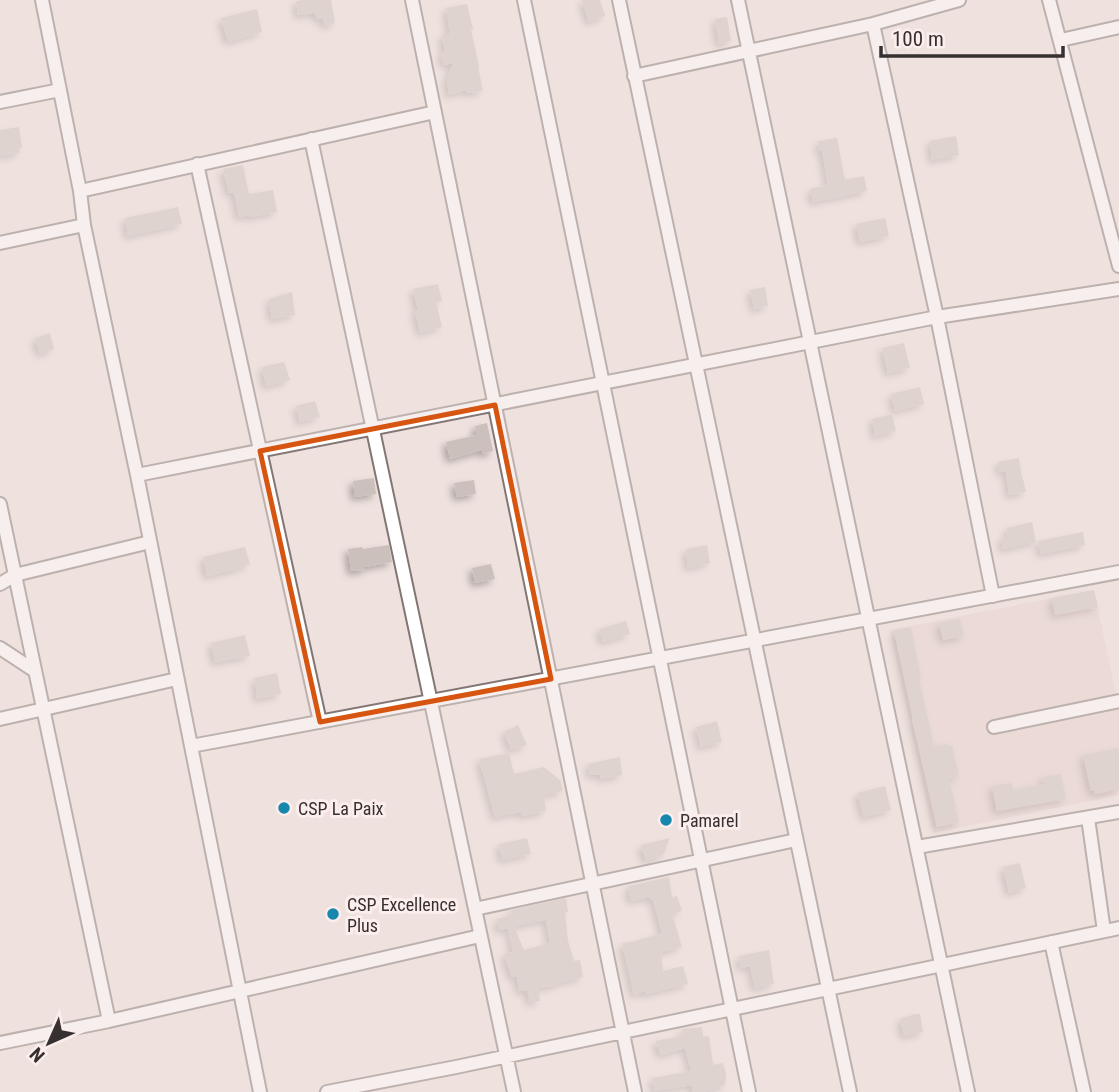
<svg xmlns="http://www.w3.org/2000/svg" width="1119" height="1092" font-family="'Roboto Condensed',sans-serif">
	<style>
		.built { fill: #e6d1cc }
		.building { fill: #ccc0bd; fill-rule: evenodd; filter: url(#shadow) }
		.lines { fill: none; stroke-linecap: round; stroke-linejoin: round }
		.minor-casing { stroke: #827674; stroke-width: 16 }
		.minor { stroke: #fff; stroke-width: 12 }
		.marked { fill: none; stroke: #d65510; stroke-width: 5; stroke-linejoin: round }
		.poi-dot { fill: #1887ae; stroke: #fceeec; stroke-width: 2.5 }
		.labels { text-anchor: middle; dominant-baseline: central; stroke-width: 6; stroke-linejoin: round; paint-order: stroke }
		.poi-label { font-size: 18px; fill: #363130; stroke: #fceeec; text-anchor: start }
	</style>
	<defs>
		<filter id="shadow"><feDropShadow dx="-4" dy="4" stdDeviation="3.5" flood-color="#0004"/></filter>
	</defs>
	<rect width="100%" height="100%" fill="#eee1de"/>
	<path class="built" d="M1094 590 1119 709V795L933 833 890 630Z"/>
	<path class="building" d="M304 0H331L335 23 325 26 323 18 317 19 315 13 298 15 296 1Z
		M582 0H600L605 16 589 22Z
		M467 4 473 29 471 30 479 66H478L483 91 467 93 466 90 449 95 447 79 453 63 444 65 441 53 445 52 442 35 450 34 446 8Z
		M257 9 262 32 228 42 221 18Z
		M727 17 731 41 719 44 715 19Z
		M19 127 22 147 19 149V153L0 156V130Z
		M956 136 959 155 932 160 930 141Z
		M837 138 845 180 864 176 867 191 813 202 810 189 828 185 822 151H820L818 141Z
		M243 165 249 194 273 190 277 212 250 217V215L239 217 234 192 229 193 223 169Z
		M178 207 182 224 128 236 125 218Z
		M885 218 889 236 860 242 856 224Z
		M438 284 442 301 436 302 442 327 420 333 415 311 418 310 413 289Z
		M765 287 768 306 754 309 750 290Z
		M292 292 295 315 272 319 269 299Z
		M50 333 54 349 40 354 35 338Z
		M904 343 910 368 888 373 882 348Z
		M284 362 290 380 266 386 262 367Z
		M920 387 924 404 895 411 891 394Z
		M315 401 320 417 300 422 296 406Z
		M892 414 896 431 875 436 872 419Z
		M487 423 493 451 483 454 482 450 450 459 446 442 477 435 475 426Z
		M1019 458 1022 479H1023L1026 492 1009 495 1006 471 1000 472 998 462Z
		M374 478 376 494 355 497 353 481Z
		M474 480 476 494 457 497 454 483Z
		M1032 522 1036 542 1003 549 1001 538 1008 537 1007 528Z
		M1083 532 1085 545 1041 554 1038 541Z
		M389 545 392 562 365 567V570L351 571 348 549 362 547 363 549Z
		M707 545 710 563 688 568 686 549Z
		M245 547 250 564 233 570 207 576 203 557Z
		M491 564 495 579 475 583 472 568Z
		M1094 590 1098 607 1055 615 1052 598Z
		M960 619 964 636 943 640 939 623Z
		M626 621 630 634 603 642 599 629Z
		M911 627 921 677 919 678 934 746 947 744V746L952 745 959 775H955V778L949 779 959 822 937 827 912 719H913L894 631Z
		M245 635 250 656 215 662 211 643Z
		M277 673 281 694 257 699 255 678Z
		M717 721 722 742 701 747 696 727Z
		M518 725 527 745 511 750 504 732Z
		M1119 748V789L1095 794 1094 790 1091 791 1083 755Z
		M509 753 514 774 544 767 561 781 563 791 544 795 546 811 522 816 521 812 495 817 479 759Z
		M620 757 622 775 601 779 600 774 590 775 588 764Z
		M1061 774 1066 799 997 811 992 786 1012 783 1013 790 1044 784 1042 777Z
		M885 786 891 810 864 817 857 793Z
		M527 838 531 854 502 860 499 844Z
		M670 838 663 855 646 861 641 845Z
		M1020 863 1026 888 1009 893 1003 867Z
		M669 877 672 897 677 896 682 911 672 913 682 947 661 952 663 971 683 966 688 984 646 994 645 991 634 995 622 943 632 942 662 933 653 900H651L650 897 631 901 628 886Z
		M566 898 568 912 565 913 568 941 574 961 580 960 583 977 557 983V985L538 988 540 1001 530 1002 527 990 519 991 517 976 512 977 504 954 513 952 508 928 499 930 497 919 512 915 511 910ZM546 920 550 943 524 950 514 926Z
		M769 950 774 984 755 988 750 966 741 968 739 956Z
		M915 1014H920L923 1032 904 1036 900 1019Z
		M702 1027 703 1037 709 1036 713 1065 723 1063 726 1074 725 1085 702 1092H693L692 1085 655 1091 652 1078 691 1071 685 1048 661 1055 655 1041 683 1036 682 1029Z"/>
	<g class="lines">
		<g class="minor-casing">
			<path id="minor" d="M42 0 80 191 84 225 137 475 260 1092
				M412 0 635 1092
				M524 0 749 1092
				M619 0 850 1092
				M738 0 968 1092
				M1049 0 1119 266
				M873 24 937 317 993 596
				M1061 40 1119 27
				M634 76 873 24 959 0
				M0 102 60 90
				M311 139 514 1092
				M197 164 320 722
				M80 191 435 112
				M0 243 84 225
				M137 475 937 317 1119 289
				M0 504 109 1021
				M0 584 15 575 150 542
				M0 648 35 671
				M0 719 177 679
				M994 727 1119 701
				M191 746 1119 572
				M1088 818 1104 931
				M917 847 1119 812
				M475 909 796 840
				M1051 942 1084 1092
				M0 1043 109 1021 480 936
				M327 1092 456 1067 1119 928"/>
		</g>
		<use href="#minor" class="minor"/>
	</g>
	<path d="M0 0H1119V1092H0ZM495 405 551 679 320 722 260 451Z" fill="#eee1de" fill-opacity=".55" fill-rule="evenodd"/>
	<path class="marked" d="M495 405 551 679 320 722 260 451Z"/>
	<g class="poi-dot">
		<circle cx="284" cy="808" r="7"/>
		<circle cx="666" cy="820" r="7"/>
		<circle cx="333" cy="914" r="7"/>
	</g>
	<g class="labels">
		<g class="poi-label">
			<text x="298" y="808">CSP La Paix</text>
			<text x="680" y="820">Pamarel</text>
			<text x="347" y="904">CSP Excellence<tspan x="347" dy="21">Plus</tspan></text>
		</g>
	</g>
	<g transform="translate(49 1043) rotate(225)" stroke="#fceeec" stroke-width="5" paint-order="stroke">
	<path d="M0-5L12 26L0 18L-12 26Z" fill="#363130"/>
	<text y="-10" font-size="19" font-weight="bold" text-anchor="middle" fill="#363130">N</text>
	</g>
	<path d="M881 46v10h182v-10" fill="none" stroke="#363130" stroke-width="3.5"/>
	<text x="892" y="46" font-size="21" fill="#363130" stroke="#fceeec" stroke-width="5" paint-order="stroke">100 m</text>
</svg>
